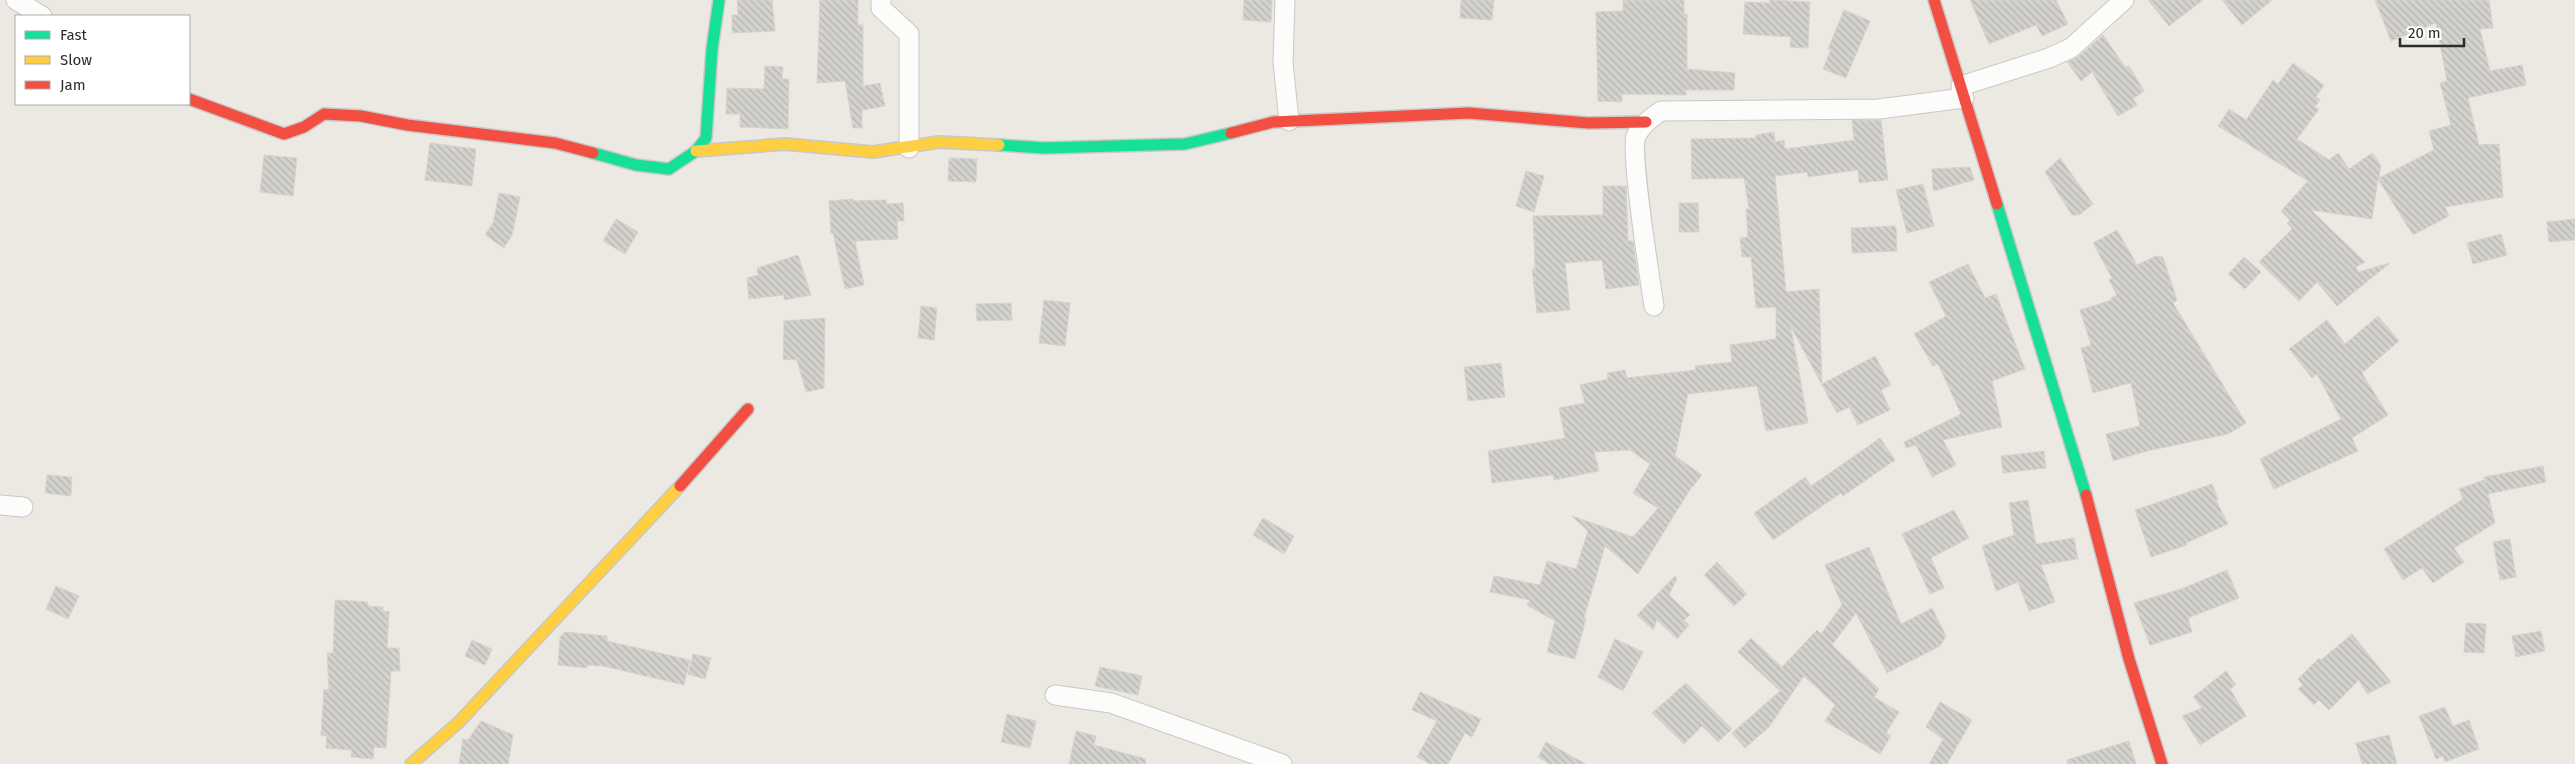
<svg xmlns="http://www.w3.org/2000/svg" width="2575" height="764" font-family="'Fira Sans',sans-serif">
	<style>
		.building { fill: url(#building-back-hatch); stroke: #d6d4ce }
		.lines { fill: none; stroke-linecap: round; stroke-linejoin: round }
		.street-casing { stroke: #c8c8c7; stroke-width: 21 }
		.fast-casing { stroke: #c8c8c7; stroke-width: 14 }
		.slow-casing { stroke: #c8c8c7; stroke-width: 14 }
		.jam-casing { stroke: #c8c8c7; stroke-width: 14 }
		.street { stroke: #fcfcfb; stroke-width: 19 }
		.fast { stroke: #16e098; stroke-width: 11 }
		.slow { stroke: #ffcf43; stroke-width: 11 }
		.jam { stroke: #f24e42; stroke-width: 11 }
	</style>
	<defs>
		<pattern id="building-back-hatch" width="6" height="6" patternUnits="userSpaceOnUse" patternTransform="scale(1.25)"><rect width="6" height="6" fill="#d3d2cd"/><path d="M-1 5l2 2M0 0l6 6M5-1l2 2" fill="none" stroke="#b5b4b0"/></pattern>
	</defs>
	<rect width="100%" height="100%" fill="#ebe9e2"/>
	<path class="building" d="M737 0H772L775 31 732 33V15H738Z
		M820 0H858V25H863V86L880 83 885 106 862 110V128H853L845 81 817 83Z
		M1244 0H1272L1271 22 1243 20Z
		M1461 0H1494L1492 20 1460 18Z
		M1623 0H1684V14H1687V69L1735 73 1734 90H1686V95L1622 94V102L1598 101 1596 12 1623 11Z
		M1770 0 1810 2 1808 48 1790 47 1791 37 1743 34 1745 2 1770 3Z
		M1970 0H2056L2068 24 2042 36 2036 25 1989 44Z
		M2148 0H2203L2169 26Z
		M2222 0H2272L2242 25Z
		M2375 0H2489L2493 28 2480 29 2490 71 2522 65 2526 85 2468 98 2479 145 2499 144 2503 197 2445 207 2449 216 2413 235 2378 179 2372 219 2311 210 2365 262 2356 267 2358 272 2390 263 2337 306 2317 282 2299 301 2259 262 2292 229 2287 223 2290 220 2281 211 2308 181 2218 126 2229 109 2246 120 2273 80 2278 84 2293 63 2324 85 2316 97 2320 100 2315 107 2319 109 2297 139 2329 160 2338 153 2349 169 2372 153 2381 165 2379 178 2434 150 2429 131 2451 125 2440 83 2447 81 2436 23 2391 41Z
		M1844 10 1870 21 1846 78 1823 69 1831 49H1828Z
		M2103 35 2126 68 2129 66 2144 91 2133 99 2137 105 2118 116 2092 72 2081 81 2067 62 2078 57Z
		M765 66 783 67 782 79H789L788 129 740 127V114H726L727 88 764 89Z
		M1852 120H1881L1888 180 1859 183 1858 170 1808 177 1807 172 1775 176 1786 292 1819 289 1822 384 1875 356 1891 385 1881 390 1890 410 1858 425 1849 407 1837 413 1791 327 1808 423 1766 431 1757 386 1688 394 1675 456 1702 475 1689 491 1638 574 1605 546 1584 618 1586 619 1575 659 1547 652 1555 621 1527 605 1530 600 1490 592 1494 576 1540 585 1547 561 1576 569 1588 531 1572 516 1633 537 1658 508 1633 493 1650 464 1630 450 1594 452 1599 471 1554 480 1553 475 1492 483 1488 451 1565 438 1559 408 1585 403 1580 385 1608 379 1607 373 1625 370 1627 378 1696 370 1695 366 1732 362 1730 345 1776 339V307L1756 308 1751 257H1742L1740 238 1748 237 1746 209H1749L1744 178 1692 179 1691 139 1756 138V135L1774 132 1775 142 1784 140 1785 149 1854 140Z
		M430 143 476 149 472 186 425 180Z
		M264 155 297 158 293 196 260 192Z
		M949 158 977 159 976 182 948 181Z
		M2060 158 2093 204 2079 215H2072L2045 172Z
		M1970 167 1974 180 1933 191 1932 169Z
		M1526 171 1544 176 1534 212 1516 206Z
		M1923 184 1934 226 1907 233 1896 190Z
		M1603 186H1626L1628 241H1633L1639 285 1606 289 1602 260 1565 263 1570 310 1537 313 1532 269H1535L1533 216 1603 215Z
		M499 193 520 197 512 235 504 248 485 235 493 223Z
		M853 199V201L886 200V204L903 203 904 221H897L898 239 855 241 864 285 845 289 833 233H831L829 201Z
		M1679 203H1698L1699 232H1679Z
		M616 219 638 232 625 254 603 241Z
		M2575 219V240L2549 242 2547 222Z
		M1896 226 1897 251 1852 253 1851 228Z
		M2117 230 2137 265 2156 256 2163 257 2177 300 2173 303 2246 423 2228 434 2147 451 2113 461 2106 434 2140 426 2131 383 2093 393 2081 348 2091 345 2080 310 2112 300 2111 298 2117 295 2109 280 2112 278 2093 243Z
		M2501 234 2507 255 2473 264 2467 243Z
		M798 255 811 295 784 300V295L749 299 747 278 758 275 757 268Z
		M2244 257 2261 272 2245 289 2228 274Z
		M1968 264 1985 298 1996 294 2025 369 1992 381 2002 427 1943 440 1956 465 1932 477 1916 445 1906 448 1904 442 1961 414 1938 364 1933 366 1914 334 1946 316 1929 282Z
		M1044 300 1070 303 1065 346 1039 343Z
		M1011 303 1012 320 977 321 976 304Z
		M921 306 937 308 934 340 918 338Z
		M2378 316 2399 341 2362 373 2388 415 2352 438 2358 451 2274 489 2260 459 2341 419 2317 374 2312 378 2289 349 2327 320 2345 344Z
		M825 318 824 388 806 392 797 360 783 359 784 321Z
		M1501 363 1505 397 1468 401 1464 367Z
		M1880 438 1895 460 1843 496 1841 493 1773 540 1754 513 1805 477 1811 486Z
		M2044 451 2046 468 2003 473 2001 456Z
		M2543 466 2546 482 2488 494 2495 523 2454 548 2464 562 2433 583 2422 568 2403 580 2384 549 2463 499 2459 489 2484 480 2486 488 2484 477Z
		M47 475 72 477 71 496 45 493Z
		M2212 484 2218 499 2216 500 2228 524 2186 543 2187 545 2151 557 2135 510Z
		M2028 500 2036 544 2074 538 2078 559 2041 565 2055 602 2029 611 2018 582 1996 591 1982 546 2014 535 2009 503Z
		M1954 510 1969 538 1931 558 1944 588 1930 594 1902 534Z
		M1263 518 1294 536 1284 554 1253 535Z
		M2510 539 2516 577 2500 580 2493 542Z
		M1869 547 1901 624 1932 608 1946 636 1940 646 1887 673 1856 613 1832 645 1879 689 1874 697 1899 712 1886 733 1891 736 1880 754 1825 721 1835 705 1804 676 1769 727 1745 748 1732 733 1780 691 1738 652 1751 638 1782 667 1817 630 1821 634 1842 605 1825 565Z
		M1717 562 1747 594 1734 606 1704 575Z
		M2227 570 2239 598 2188 618 2192 632 2150 645 2134 603 2181 589Z
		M1675 576 1677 578 1669 595 1690 615 1684 620 1689 625 1677 639 1657 620 1653 630 1637 615Z
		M56 586 79 596 68 619 46 609Z
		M335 600 368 602V606L383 607V611L389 612 387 648H399L400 671H391L386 748 374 747 373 759 351 757 352 750 326 748 327 736 321 735 324 689 329 690 327 653H333Z
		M2466 623 2486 624 2484 653 2464 652Z
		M2541 631 2545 651 2516 657 2512 636Z
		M565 632 607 636V641L690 660 684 685 603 666 587 665V668L558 665 560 637Z
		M2352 634 2391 682 2367 694 2359 680 2329 710 2319 700 2314 705 2298 689 2303 685 2298 679 2319 658 2321 660Z
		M1615 639 1643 652 1623 691 1598 677Z
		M472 640 492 649 485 665 465 656Z
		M693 654 711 658 705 679 688 674Z
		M1100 667 1142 676 1138 695 1095 686Z
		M2226 671 2236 685 2230 689 2246 716 2200 745 2182 716 2202 708 2193 697Z
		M1686 683 1732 729 1718 742 1702 726 1684 744 1652 713Z
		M1420 692 1481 719 1472 737 1465 733 1448 764H1430L1417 757 1437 721 1412 710Z
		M1940 702 1972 720 1947 764H1929L1943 739 1926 727Z
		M2445 707 2453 726 2469 720 2479 749 2445 762 2443 756 2436 759 2419 716Z
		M1007 714 1036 721 1030 748 1001 742Z
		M481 721 513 735 508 764H459L463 739 468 740Z
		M1076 731 1096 736 1094 745 1146 759 1145 764H1069Z
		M2389 735 2397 764H2362L2356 743Z
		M2129 741 2136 764H2068L2067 760Z
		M1546 742 1586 764H1549L1538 757Z"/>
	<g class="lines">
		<g class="street-casing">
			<path id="street" d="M16 0 42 16
				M881 0V8L909 34V148
				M1285 0 1283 62 1289 121
				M1961 86 2049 58 2071 48 2124 0
				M1654 306C1650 280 1630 151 1636 136 1641 125 1651 118 1661 111L1879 109 1964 98
				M0 505 23 507
				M1055 695 1111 703 1282 764"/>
		</g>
		<g class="fast-casing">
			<path id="fast" d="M999 145 1044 148 1185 144 1231 133
				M593 153 636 165 669 169 696 151 706 138 712 49 719 0
				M1997 204 2086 495"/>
		</g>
		<g class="slow-casing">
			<path id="slow" d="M696 151 785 144 873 152 939 142 999 145
				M411 764 458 723 680 486"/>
		</g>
		<g class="jam-casing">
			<path id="jam" d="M1934 0 1997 204
				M189 99 284 134 304 127 324 114 361 116 407 125 555 143 593 153
				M1231 133 1273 122 1469 113 1588 123 1646 122
				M680 486 748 409
				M2086 495 2129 659 2162 764"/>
		</g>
		<use href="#street" class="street"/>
		<use href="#fast" class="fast"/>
		<use href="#slow" class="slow"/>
		<use href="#jam" class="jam"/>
	</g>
	<rect x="15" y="15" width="175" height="90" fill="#ffffff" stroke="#ababab"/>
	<rect x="25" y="31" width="25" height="8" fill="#16e098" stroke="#ababab"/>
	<text x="60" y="40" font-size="15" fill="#2c2c2c">Fast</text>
	<rect x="25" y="56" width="25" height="8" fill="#ffcf43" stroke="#ababab"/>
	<text x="60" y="65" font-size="15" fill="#2c2c2c">Slow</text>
	<rect x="25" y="81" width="25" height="8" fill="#f24e42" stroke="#ababab"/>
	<text x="60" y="90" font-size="15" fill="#2c2c2c">Jam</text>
	<path d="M2400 38v8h64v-8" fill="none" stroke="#2c2c2c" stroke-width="2.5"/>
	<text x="2408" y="38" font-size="15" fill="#2c2c2c" stroke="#ffffff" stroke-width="4" paint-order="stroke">20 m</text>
</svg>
